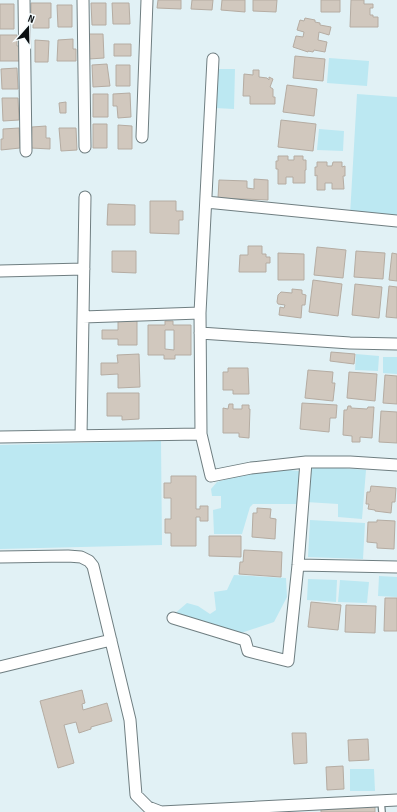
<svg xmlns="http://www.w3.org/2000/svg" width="397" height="812" font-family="'Sofia Sans Condensed',sans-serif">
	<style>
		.green { fill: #bce8f2 }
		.building { fill: #d1c8be; stroke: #b5aca2; fill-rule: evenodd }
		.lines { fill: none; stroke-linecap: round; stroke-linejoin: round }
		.service-casing { stroke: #6f7e81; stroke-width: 8 }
		.minor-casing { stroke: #6f7e81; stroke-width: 13 }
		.service { stroke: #fff; stroke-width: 5.5 }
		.minor { stroke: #fff; stroke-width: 11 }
	</style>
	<rect width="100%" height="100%" fill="#e1f1f5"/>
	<path class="green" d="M329 58 369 61 367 86 327 83Z
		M216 69H235L234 109 215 108Z
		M357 94 397 97V218L350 215Z
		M319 129 344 131 343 151 317 150Z
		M356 354 379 356 378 371 355 370Z
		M383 357H397V374L383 373Z
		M161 441 162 545 0 549V445Z
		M309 465 366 470 362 519 338 517V504L306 502Z
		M281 469 299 471V504H253L250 507 242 534H214L213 510 221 508V496H212L211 489 217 482 257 470Z
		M310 520 365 523 363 559 308 557Z
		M234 575 286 578 287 597 274 622 241 633 215 630 173 615 187 603 198 606 210 614 216 610 214 592 227 590Z
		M379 576 397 577V597L378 596Z
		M308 579 337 580 336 602 307 600Z
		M340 580 369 582 367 603 338 602Z
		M350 769H374L375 791H350Z"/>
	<path class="building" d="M158 0H181V9L157 8Z
		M192 0H213L212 10 191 9Z
		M222 0H245V12L221 10Z
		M253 0H277L276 12 253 11Z
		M321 0H340V12H321Z
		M351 0H364V4H373V8H370V15H373V17H378V27H350Z
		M31 3H51V18H49V28H33V18H31Z
		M91 3H106V25H92Z
		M112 3H129L130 24H113Z
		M0 4H14V29H0Z
		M57 5H72V27H58Z
		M305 18 315 20V22L320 23V25L331 27 329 35 319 32 318 40 327 42 325 52 314 50 313 52 308 51V52L293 47 296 36 303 37 304 32 297 30 300 20 304 21Z
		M88 34H103L104 58 89 59Z
		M0 35H17V46H20V61H0Z
		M73 39V49H76V61H57L58 40Z
		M35 40 49 41 48 62H35Z
		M114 44H131V56H114Z
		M295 56 325 59 323 81 293 78Z
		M107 64 110 86 93 87 92 65Z
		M116 65H130V86H116Z
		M17 68 18 89H2L1 69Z
		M253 70H259V77L267 78 269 80V77L273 79 270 87 273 89V97H275V104H250V96H243L244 74 253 75Z
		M287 85 317 89 314 116 283 112Z
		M130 93 131 117 118 118 117 106H113V94Z
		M93 94H108V117H93Z
		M2 98H18L19 120 3 121Z
		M66 102V113H60L59 103Z
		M281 120 316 124 313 151 278 147Z
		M93 124H107V148H93Z
		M118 125 132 126V149H118Z
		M46 126V138H50V149L31 148 32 127Z
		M19 128 20 148 1 150V139H3V129Z
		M59 128H76L77 150 61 151Z
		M278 156H288V160H294V156H303V160H306V170H305V183H293V177H286V184H278V169H276V161H278Z
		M317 162H327V166H332L333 162H342V167L345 166V176H343L344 189H332V183H325V190H317V175L315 176V167H317Z
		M254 179 268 180V200L218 198 219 180 247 181V188L254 189Z
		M150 201H176V211H183V220H179V234L150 233Z
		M108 204 135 205V225H107Z
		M248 246H262V254H266V257H270V263H266V272H239L240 255H248Z
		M317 247 346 250 343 278 314 275Z
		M112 251H136V273L112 272Z
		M356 251 385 253 383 279 354 277Z
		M278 253 304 254V280H278Z
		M392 253 397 254V281L389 280Z
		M313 280 342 284 338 316 309 312Z
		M355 284 382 287 379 318 352 315Z
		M389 286 397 287V318L386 317Z
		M292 289 302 290V294L306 295 305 305H302L301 318 279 315 280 307 284 308 285 305 278 304 277 302 278 295 281 292 292 293Z
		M118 316 137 317V345H118V339H102V330H118Z
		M165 321H173V325H191V355H175V359H164V355H148V325H165ZM165 330H174V350L165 349Z
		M331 352 355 354 354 364 330 361Z
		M139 354 140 387 118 388V374L101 375V363H118L117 355Z
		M228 368H248L249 394H233V390H223V372H228Z
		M308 370 333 372 332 383H335L333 401 305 398Z
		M349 372 377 374 375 401 347 398Z
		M385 375 397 376V404L383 403Z
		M107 393H139V419L122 420V416H107Z
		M302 403 337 405 336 418H330L329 432 300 429Z
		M229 404H233V409H242V405H249V409H250L249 438 239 437V433H223V408L228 409Z
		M348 406H351V408L367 409 368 407H374L372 438 360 437V442H352V436L343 435 344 410H347Z
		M381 411 397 412V443L379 442Z
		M171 476H196V509H200V506H208V521H200V517H196V546H171V533H165V519H171V498H164V483H171Z
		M371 486 396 488 395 502H392L391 513 375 511V510L368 509 369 504H366L367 492H370Z
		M257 508 271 509 270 518 276 519 275 539 252 537 253 513H257Z
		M377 520 395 521 394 549 377 548V543L367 542 368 522H377Z
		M209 536H241V557L209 556Z
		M244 550 282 552 281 577 239 574 240 562H243Z
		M385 598H397V631H384Z
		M311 602 341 605 338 630 308 627Z
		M346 605 376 606 375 633 345 632Z
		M82 690 85 703 82 704 83 710 107 703 112 721 91 727V729L79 733 76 722 64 725 74 763 58 768 40 701Z
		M292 733H306L307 763 294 764Z
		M368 739 369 760 349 761 348 740Z
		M343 766 344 789 327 790 326 767Z
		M375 806V812H321V809Z"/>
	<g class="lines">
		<g class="service-casing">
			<path id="service" d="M381 801 382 812"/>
		</g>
		<g class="minor-casing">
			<path id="minor" d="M24 0 26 151
				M83 0 85 147
				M142 137 147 0
				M206 202 397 221
				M0 271 84 269
				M83 317 200 313
				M200 333 350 343 397 344
				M201 434 211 476 251 468 306 462
				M81 436 85 197
				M0 437 201 434 200 313 213 59
				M0 557 68 556 81 557 89 561 93 566 130 720 136 795 148 807 161 812 397 800
				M298 565 397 567
				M173 618 245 640 248 651 288 661 298 565 306 462H350L397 465
				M0 667 111 640"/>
		</g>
		<use href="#service" class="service"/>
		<use href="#minor" class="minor"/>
	</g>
	<g transform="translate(28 28) rotate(20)" stroke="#f6fcfe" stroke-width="3" paint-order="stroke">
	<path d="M0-3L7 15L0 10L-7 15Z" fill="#0a0f11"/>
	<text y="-6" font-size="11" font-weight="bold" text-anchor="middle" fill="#0a0f11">N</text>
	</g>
</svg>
